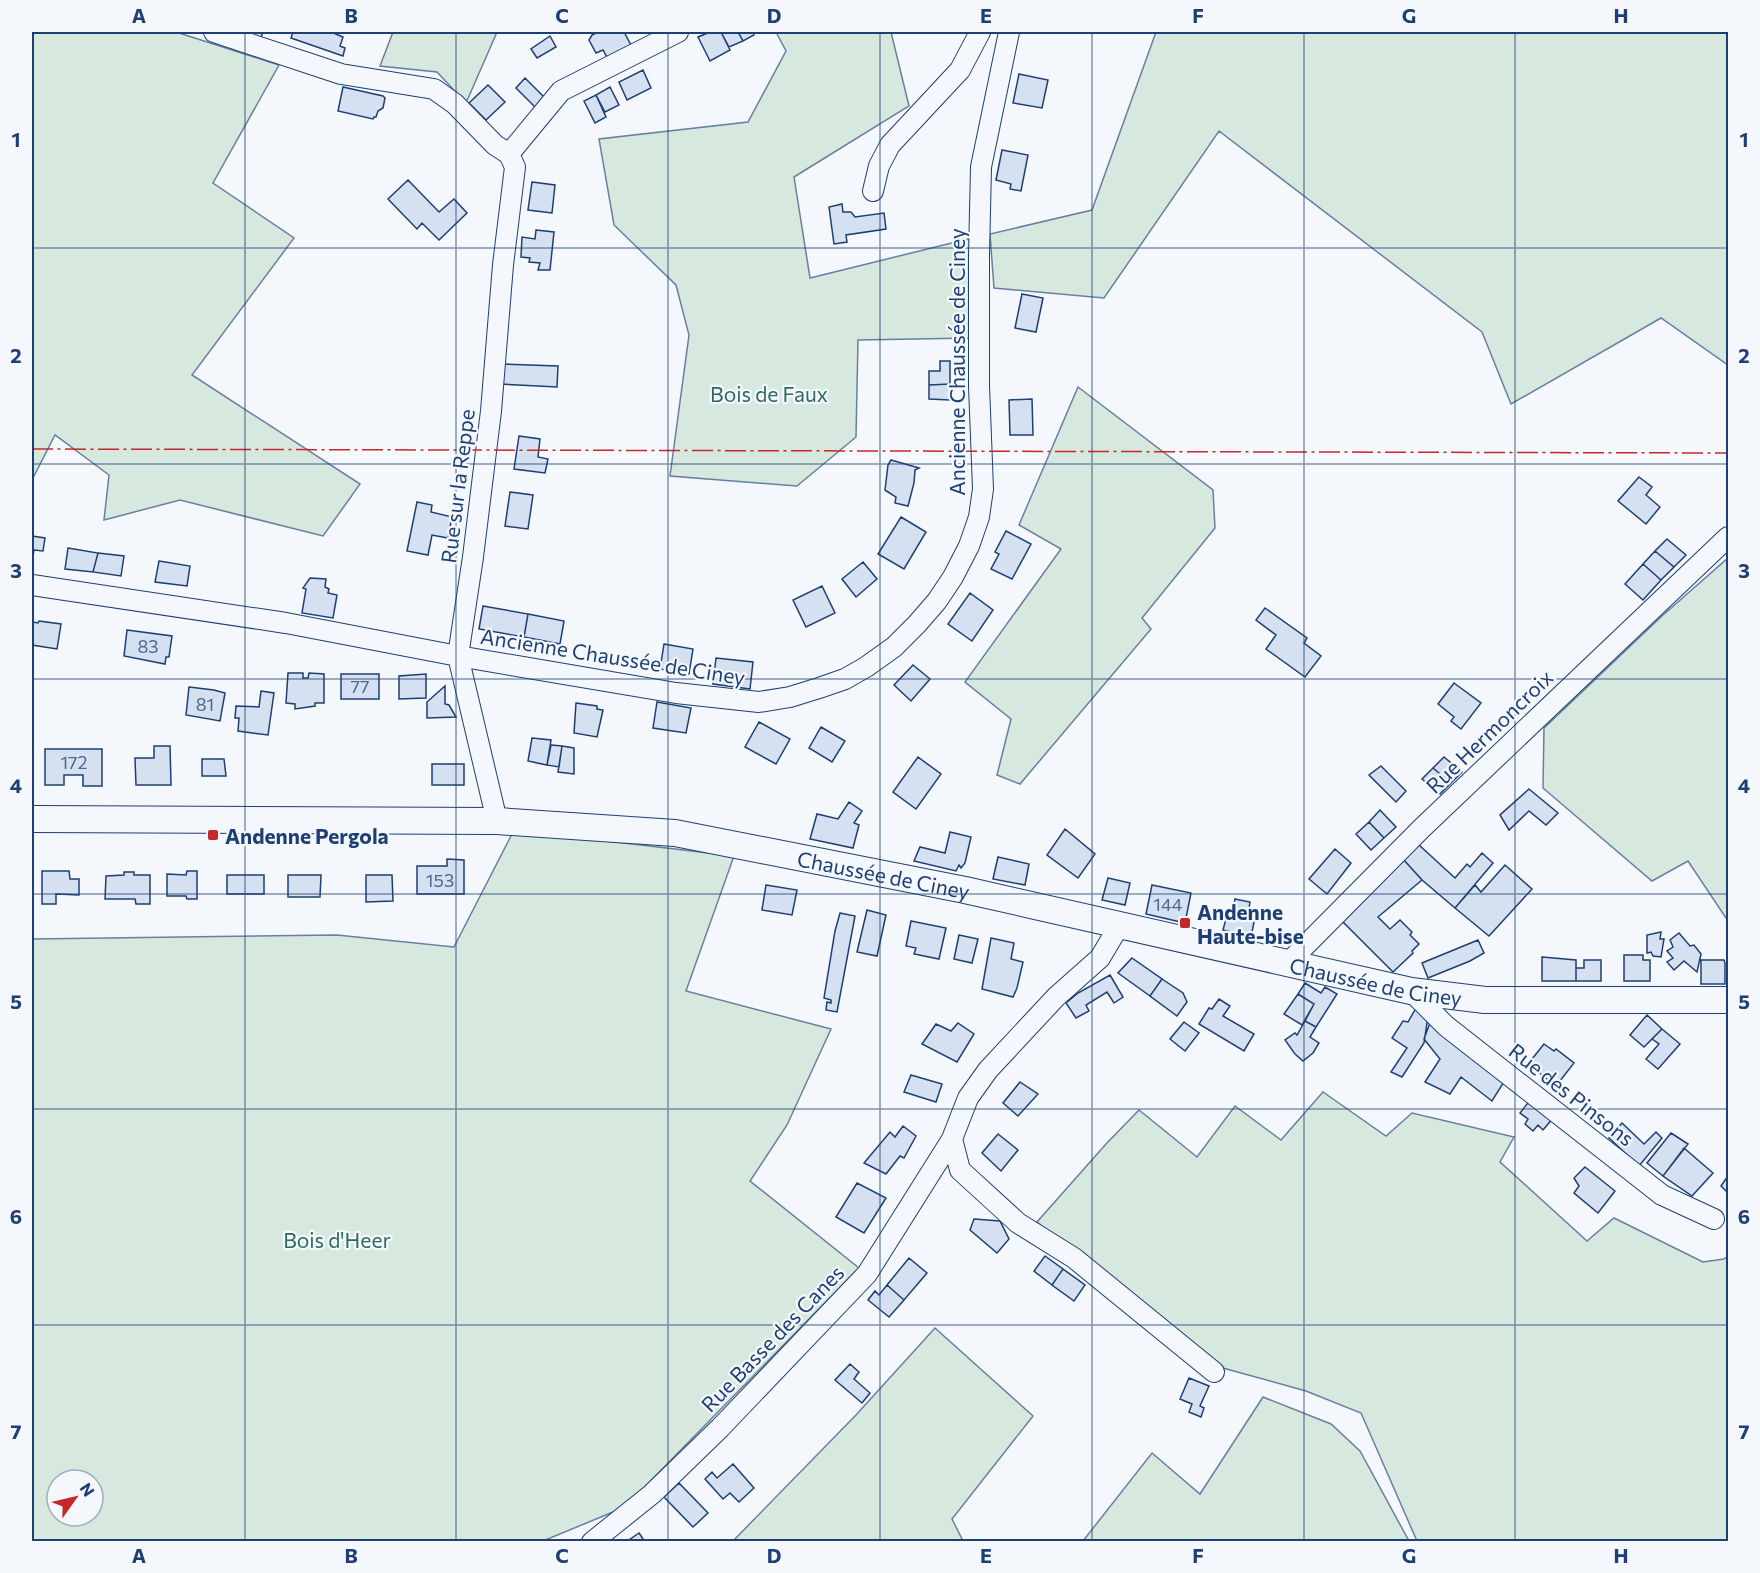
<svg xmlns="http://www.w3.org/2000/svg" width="1760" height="1573" font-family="Commissioner,sans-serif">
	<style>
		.green { fill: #d7e8df; stroke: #687fa3; stroke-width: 1.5; fill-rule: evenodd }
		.building { fill: #d5e0f0; stroke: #1d3f73; stroke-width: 1.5 }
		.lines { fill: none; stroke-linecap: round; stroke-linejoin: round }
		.minor-casing { stroke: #1d3f73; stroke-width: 22 }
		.major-casing { stroke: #1d3f73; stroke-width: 28 }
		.minor { stroke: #f4f7fb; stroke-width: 20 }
		.major { stroke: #f4f7fb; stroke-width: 26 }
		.power { stroke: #c62828; stroke-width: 1.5; stroke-dasharray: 21 4.5 3 4.5; stroke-linecap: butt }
		.grid { fill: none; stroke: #1d3f73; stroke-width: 1.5; stroke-opacity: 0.55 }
		.poi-dot { fill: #c62828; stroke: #f4f7fb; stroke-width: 2 }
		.labels { text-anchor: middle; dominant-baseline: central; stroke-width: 4.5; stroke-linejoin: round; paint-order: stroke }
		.number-label { font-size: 18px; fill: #4b6792 }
		.street-label { font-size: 21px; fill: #1d3f73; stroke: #f4f7fb }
		.park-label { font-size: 21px; fill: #2c6c60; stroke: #f4f7fb }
		.poi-label { font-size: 21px; font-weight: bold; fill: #1d3f73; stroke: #f4f7fb; text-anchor: start }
		.neatline { fill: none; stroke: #1d3f73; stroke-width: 2 }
		.grid-label { font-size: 20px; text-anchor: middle; font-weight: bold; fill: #1d3f73 }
	</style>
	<rect width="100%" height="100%" fill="#f4f7fb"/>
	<path class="green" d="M32 32H176L279 65 213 183 294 238 192 375 360 484 323 536 180 500 104 520 109 475 55 435 32 480Z
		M393 32H497L466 103 437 72 380 66Z
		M776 32H891L909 106 794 177 810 278 972 238 973 338 858 340 856 437 797 486 670 476 689 335 676 285 614 225 599 139 748 122 786 51Z
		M1156 32H1728V365L1661 318 1511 404 1482 332 1219 131 1104 298 994 288 990 234 1092 210Z
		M1078 387 1213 490 1215 528 1142 618 1151 629 1020 784 997 775 1011 719 965 682 1061 549 1019 525Z
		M1728 558V921L1688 861 1652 881 1543 788 1544 728 1662 616Z
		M514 830 734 856 686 991 831 1029 787 1125 750 1181 859 1268 625 1507 543 1541H32V939L337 935 454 947ZM57 1480H93V1516H57Z
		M1323 1092 1386 1136 1412 1113 1514 1137 1500 1162 1587 1241 1614 1218 1703 1262 1724 1259 1728 1256V1541H1417L1361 1413 1306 1391 1212 1365 1037 1222 1106 1144 1139 1110 1197 1157 1235 1106 1281 1140Z
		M935 1328 1033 1416 952 1519 963 1541H733L856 1415Z
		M1263 1397 1331 1424 1360 1451 1409 1541H1083L1152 1453 1200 1494Z"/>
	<path class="building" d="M232 32H263L260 40Z
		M293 32H331L343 37 340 46 345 48 343 56 291 38Z
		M598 32H624L632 47 608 59 603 50 596 53 589 40 592 35Z
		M710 32H721L730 50 710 61 698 37Z
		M721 32H738L743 41 729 47Z
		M738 32H753L754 35 743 41Z
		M550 36 556 47 537 58 531 49Z
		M643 70 651 88 627 100 619 82Z
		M1019 74 1048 80 1042 108 1013 103Z
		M525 78 544 97 535 107 516 88Z
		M488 85 505 102 486 120 469 103Z
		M343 87 383 96 385 98 383 108 378 111 376 117H374L373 119 338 111Z
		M610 87 619 105 605 112 596 95Z
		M596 95 606 117 595 123 584 101Z
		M1002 150 1028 155 1021 191 1010 189 1011 184 996 180Z
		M408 180 439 212 454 199 467 213 439 240 422 223 417 229 388 199Z
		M532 182 555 185 552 213 528 210Z
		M842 204 843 212H851L855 217 884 213 886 229 846 235 847 242 834 244 829 207Z
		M536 230 554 232 550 270H538L540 263 529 262 530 258 521 257 522 237 535 239Z
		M1022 294 1043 298 1036 332 1015 328Z
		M940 361H950V384L929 385V371H940Z
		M501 364 558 366 557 387 500 384Z
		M950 384V400L929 399V385Z
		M1032 399 1033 435H1010L1009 400Z
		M519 436 540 439 538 457 548 459 545 473 514 469Z
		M891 460 919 468 915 470 914 483 908 506 895 503 896 497 885 490 888 465Z
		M1639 477 1652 487 1646 495 1660 507 1646 524 1618 501Z
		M510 492 533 495 528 529 505 526Z
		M417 502 432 505 431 512 452 517 448 538 432 535 428 555 407 551Z
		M901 517 926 532 904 569 878 554Z
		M1006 531 1031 544 1012 579 991 569 999 554 995 552Z
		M32 536 45 538 43 551 34 550 33 556H32Z
		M1667 539 1686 555 1674 567 1655 551Z
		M68 548 98 553 93 572 65 569Z
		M1655 551 1674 567 1661 580 1643 564Z
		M98 553 124 556 121 576 93 572Z
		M159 561 190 566 187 586 155 582Z
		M863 562 877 579 856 597 842 579Z
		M1643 564 1661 580 1643 600 1625 584Z
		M310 578 326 579 325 587 329 589 328 593 337 595 333 618 302 613 306 589 303 588Z
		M822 586 835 613 806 627 793 600Z
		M970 593 993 610 972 641 948 624Z
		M483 606 528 614 524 637 479 629Z
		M1265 608 1307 638 1304 643 1321 656 1305 677 1266 649 1276 635 1256 620Z
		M528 614 564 621 560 644 524 637Z
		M39 621 61 624 57 649 32 645V622L38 623Z
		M127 630 172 636 169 657H166L165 664 124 656Z
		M664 644 693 649 689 674 660 669Z
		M716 658 753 662 750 689 713 684Z
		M913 665 930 679 911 701 894 685Z
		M288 673H303V678H308L309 673 324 674V703H315V706L295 709V704L286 703Z
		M341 674H379V699H341Z
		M426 674V698L399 699V676Z
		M1454 683 1481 703 1461 729 1451 721 1454 717 1438 704Z
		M445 686V704L449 705 456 717 427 718V702Z
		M189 687 214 690 225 693 220 721 186 715Z
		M261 691 274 693 268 735 238 731 239 718H235L236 706 259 707Z
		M657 702 691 708 686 733 653 728Z
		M576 703 597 706V709L603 710 597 737 574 733Z
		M759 722 790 739 776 764 745 747Z
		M821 727 845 741 832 762 809 748Z
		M532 738 551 740 547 765 528 761Z
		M551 745 562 746 559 767 547 765Z
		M154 746H170L171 785H136L135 758H154Z
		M562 746 574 748V774L558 772Z
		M45 749H102V786H83V775H64V785H45Z
		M918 757 941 774 916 809 893 792Z
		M1444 757 1462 772 1451 783 1433 768Z
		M202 759H224L226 776H202Z
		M432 764H464V785H432Z
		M1381 766 1406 791 1396 802 1369 775Z
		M1433 768 1451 783 1440 794 1422 779Z
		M1529 789 1558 813 1546 825 1529 811 1509 830 1500 815Z
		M849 802 862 811 854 823 859 825 853 848 810 839 817 814 838 819Z
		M1380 810 1396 827 1384 838 1369 822Z
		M1369 822 1384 838 1371 850 1356 834Z
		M1065 829 1095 854 1078 878 1047 855Z
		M950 832 971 837 965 863 961 868 959 865 956 871 914 861 920 847 945 853Z
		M1419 845 1455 878 1467 864 1470 867 1482 853 1493 863 1455 908 1422 880 1403 859Z
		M1335 849 1351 863 1327 894 1309 879Z
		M998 857 1029 864 1025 885 993 879Z
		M447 859 464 860V894H417V866H447Z
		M1403 859 1422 880 1378 917 1390 929 1400 920 1412 932 1410 935 1419 944 1412 951 1413 953 1393 972 1339 918Z
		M1505 865 1532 889 1489 936 1455 908 1475 885 1481 892Z
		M42 871H69L70 879H79V895L56 894V904H42Z
		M187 871H197V899H187L186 896H167V874L186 875Z
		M124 872H134V875H150V904H136L135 899H105L106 876 124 875Z
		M227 875H264V894H227Z
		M288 875H321L320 897H288Z
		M366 875H392L393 901 366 902Z
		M1108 878 1130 883 1125 905 1102 900Z
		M766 885 797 890 792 915 762 910Z
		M1152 885 1191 893 1185 923 1146 914Z
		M1235 899 1250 902 1248 915 1255 917 1251 937 1223 930 1228 911 1233 912Z
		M867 910 886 915 877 956 857 952Z
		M840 913 855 916 837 1012 826 1010 827 1002 831 1003V1000L824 998 835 931Z
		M911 921 946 928 939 959 914 954 916 948 906 946Z
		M1661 932 1660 939H1664L1661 957 1653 956 1651 952 1647 953V935Z
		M1679 933 1690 946 1694 945 1701 954 1697 972 1684 961 1674 970 1667 962 1673 958 1667 951 1673 947 1670 940Z
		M959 935 978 939 972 963 954 959Z
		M991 938 1014 943 1011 959 1023 962 1017 988 1013 997 982 989Z
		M1478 940 1484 953 1470 961 1428 978 1422 963Z
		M1624 955H1643V960H1650V981H1624Z
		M1542 957 1576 960V981H1542Z
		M1132 958 1162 979 1150 996 1118 973Z
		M1584 960H1601V981H1576V968H1584Z
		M1701 960H1724L1725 963V984H1701Z
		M1110 975 1123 997 1114 1003 1107 992 1086 1005 1089 1011 1076 1018 1066 1003 1078 993Z
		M1162 979 1183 993 1187 1002 1177 1016 1150 996Z
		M1305 983 1321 993 1325 987 1337 994 1316 1027 1305 1021 1314 1004 1298 994Z
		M1298 994 1314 1004 1302 1025 1284 1014Z
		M1219 999 1230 1006 1223 1016 1254 1034 1244 1051 1199 1024 1209 1008 1212 1009Z
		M1416 1008 1428 1016 1424 1043 1402 1077 1391 1072 1407 1048 1392 1038 1403 1021 1408 1022Z
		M1647 1015 1662 1029 1644 1047 1630 1035Z
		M1431 1020 1507 1077 1492 1101 1461 1077 1450 1094 1425 1082 1440 1059 1424 1039Z
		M1305 1021 1316 1027 1310 1037 1319 1043 1313 1053 1303 1061 1295 1054 1285 1040 1295 1033 1297 1035Z
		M1184 1022 1199 1033 1185 1051 1170 1039Z
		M958 1023 974 1034 957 1062 922 1044 936 1024 951 1031Z
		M1662 1029 1680 1044 1658 1069 1646 1059 1659 1044 1652 1039Z
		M1544 1044 1554 1051 1556 1049 1574 1063 1556 1086 1528 1064Z
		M911 1075 942 1084 936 1102 904 1092Z
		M1020 1082 1038 1094 1018 1116 1003 1103Z
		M1531 1099 1554 1117 1543 1130 1538 1125 1533 1131 1525 1124 1528 1119 1520 1113Z
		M1622 1123 1644 1144 1656 1132 1662 1138 1639 1166 1609 1138Z
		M903 1126 916 1136 904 1158 900 1156 886 1174 864 1163 890 1132 895 1137Z
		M1671 1133 1688 1144 1663 1176 1647 1163Z
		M998 1134 1018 1150 1001 1171 982 1153Z
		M1684 1148 1713 1173 1692 1196 1663 1176Z
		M1585 1167 1615 1191 1598 1213 1574 1193 1579 1186 1574 1178Z
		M1728 1176V1193L1721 1186Z
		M857 1183 886 1198 864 1233 836 1217Z
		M974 1219 1000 1221 1009 1239 997 1253 970 1230Z
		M1045 1256 1063 1269 1052 1285 1034 1271Z
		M909 1258 927 1273 904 1300 887 1285Z
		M1063 1269 1085 1285 1074 1301 1052 1285Z
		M887 1285 904 1300 889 1317 868 1300 875 1291 879 1295Z
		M850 1364 859 1372 854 1379 870 1393 862 1403 835 1380Z
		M1189 1378 1209 1386 1200 1406 1204 1408 1201 1417 1189 1412 1192 1404 1180 1399Z
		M733 1464 754 1488 739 1502 730 1493 723 1499 705 1479 712 1472 717 1478Z
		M679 1483 708 1513 693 1527 664 1497Z
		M639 1533 645 1542H626Z"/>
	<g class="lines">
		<g class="minor-casing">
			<path id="minor" d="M214 32 341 74 434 89 455 104 495 145 509 154 515 167 503 265 491 411 473 557 458 656 497 821
				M509 154 561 91 678 32
				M873 191 879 166 890 145 960 70 980 32
				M32 585 286 623 458 656 676 693 759 702 790 697 819 688 845 679 866 667 894 647 917 624 937 601 953 577 969 546 979 517 983 489 979 386V255L981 167 1009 32
				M1119 926 1100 958 1056 997 988 1070 968 1098 952 1139 960 1170 1018 1223 1074 1258 1214 1372
				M1287 964 1422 828 1728 537
				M1411 991 1446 1026 1662 1195 1714 1219
				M592 1542 652 1494 720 1428 867 1274 952 1139"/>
		</g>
		<g class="major-casing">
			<g id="major">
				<path id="s1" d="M32 819 497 821 675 833 965 890 1411 991 1485 1000H1728"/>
			</g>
		</g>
		<use href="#minor" class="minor"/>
		<use href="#major" class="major"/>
		<path class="power" d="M32 449 1728 453"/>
	</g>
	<path class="grid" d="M245 32V1542M456 32V1542M668 32V1542M880 32V1542M1092 32V1542M1304 32V1542M1515 32V1542M32 248H1728M32 464H1728M32 679H1728M32 894H1728M32 1109H1728M32 1325H1728"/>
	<g class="poi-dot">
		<rect x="207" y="829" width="12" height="12" rx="3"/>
		<rect x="1179" y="917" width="12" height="12" rx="3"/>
	</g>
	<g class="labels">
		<g class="number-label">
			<text x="148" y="646">83</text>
			<text x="360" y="686">77</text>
			<text x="205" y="704">81</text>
			<text x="74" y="762">172</text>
			<text x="440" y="880">153</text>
			<text x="1168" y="904">144</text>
		</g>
		<g class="street-label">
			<text transform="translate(956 362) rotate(-90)">Ancienne Chaussée de Ciney</text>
			<text transform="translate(457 486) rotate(-83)">Rue sur la Reppe</text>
			<text transform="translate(613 656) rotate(9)">Ancienne Chaussée de Ciney</text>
			<text transform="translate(1489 731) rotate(-44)">Rue Hermoncroix</text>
			<text stroke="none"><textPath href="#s1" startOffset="856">Chaussée de Ciney</textPath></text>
			<text stroke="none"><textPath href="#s1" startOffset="1360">Chaussée de Ciney</textPath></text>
			<text transform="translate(1572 1094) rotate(38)">Rue des Pinsons</text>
			<text transform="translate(772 1338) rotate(-46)">Rue Basse des Canes</text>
		</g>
		<g class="park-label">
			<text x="769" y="393">Bois de Faux</text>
			<text x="337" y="1239">Bois d'Heer</text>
		</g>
		<g class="poi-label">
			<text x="225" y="835">Andenne Pergola</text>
			<text x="1197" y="911">Andenne<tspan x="1197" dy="24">Haute-bise</tspan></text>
		</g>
	</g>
	<rect width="1760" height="1573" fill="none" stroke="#f4f7fb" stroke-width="66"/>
	<g transform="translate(75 1498) rotate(56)"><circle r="28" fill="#f4f7fb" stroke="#9eadc5" stroke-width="1.5"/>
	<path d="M0-4.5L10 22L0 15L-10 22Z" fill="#c62828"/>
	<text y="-9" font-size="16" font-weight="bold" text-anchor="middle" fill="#1d3f73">N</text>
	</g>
	<rect x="33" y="33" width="1694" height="1507" class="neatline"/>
	<g class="grid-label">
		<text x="139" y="23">A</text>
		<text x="351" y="23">B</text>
		<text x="562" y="23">C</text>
		<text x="774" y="23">D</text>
		<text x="986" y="23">E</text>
		<text x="1198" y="23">F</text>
		<text x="1409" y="23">G</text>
		<text x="1621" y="23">H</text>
		<text x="16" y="147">1</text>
		<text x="1744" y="147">1</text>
		<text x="16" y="363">2</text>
		<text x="1744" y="363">2</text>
		<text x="16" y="578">3</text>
		<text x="1744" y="578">3</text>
		<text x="16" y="793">4</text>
		<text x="1744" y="793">4</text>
		<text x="16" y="1009">5</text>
		<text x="1744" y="1009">5</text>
		<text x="16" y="1224">6</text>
		<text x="1744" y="1224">6</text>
		<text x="16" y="1439">7</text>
		<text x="1744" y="1439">7</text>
		<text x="139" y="1563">A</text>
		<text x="351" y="1563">B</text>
		<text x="562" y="1563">C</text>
		<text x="774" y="1563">D</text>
		<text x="986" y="1563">E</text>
		<text x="1198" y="1563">F</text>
		<text x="1409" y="1563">G</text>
		<text x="1621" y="1563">H</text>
	</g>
</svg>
